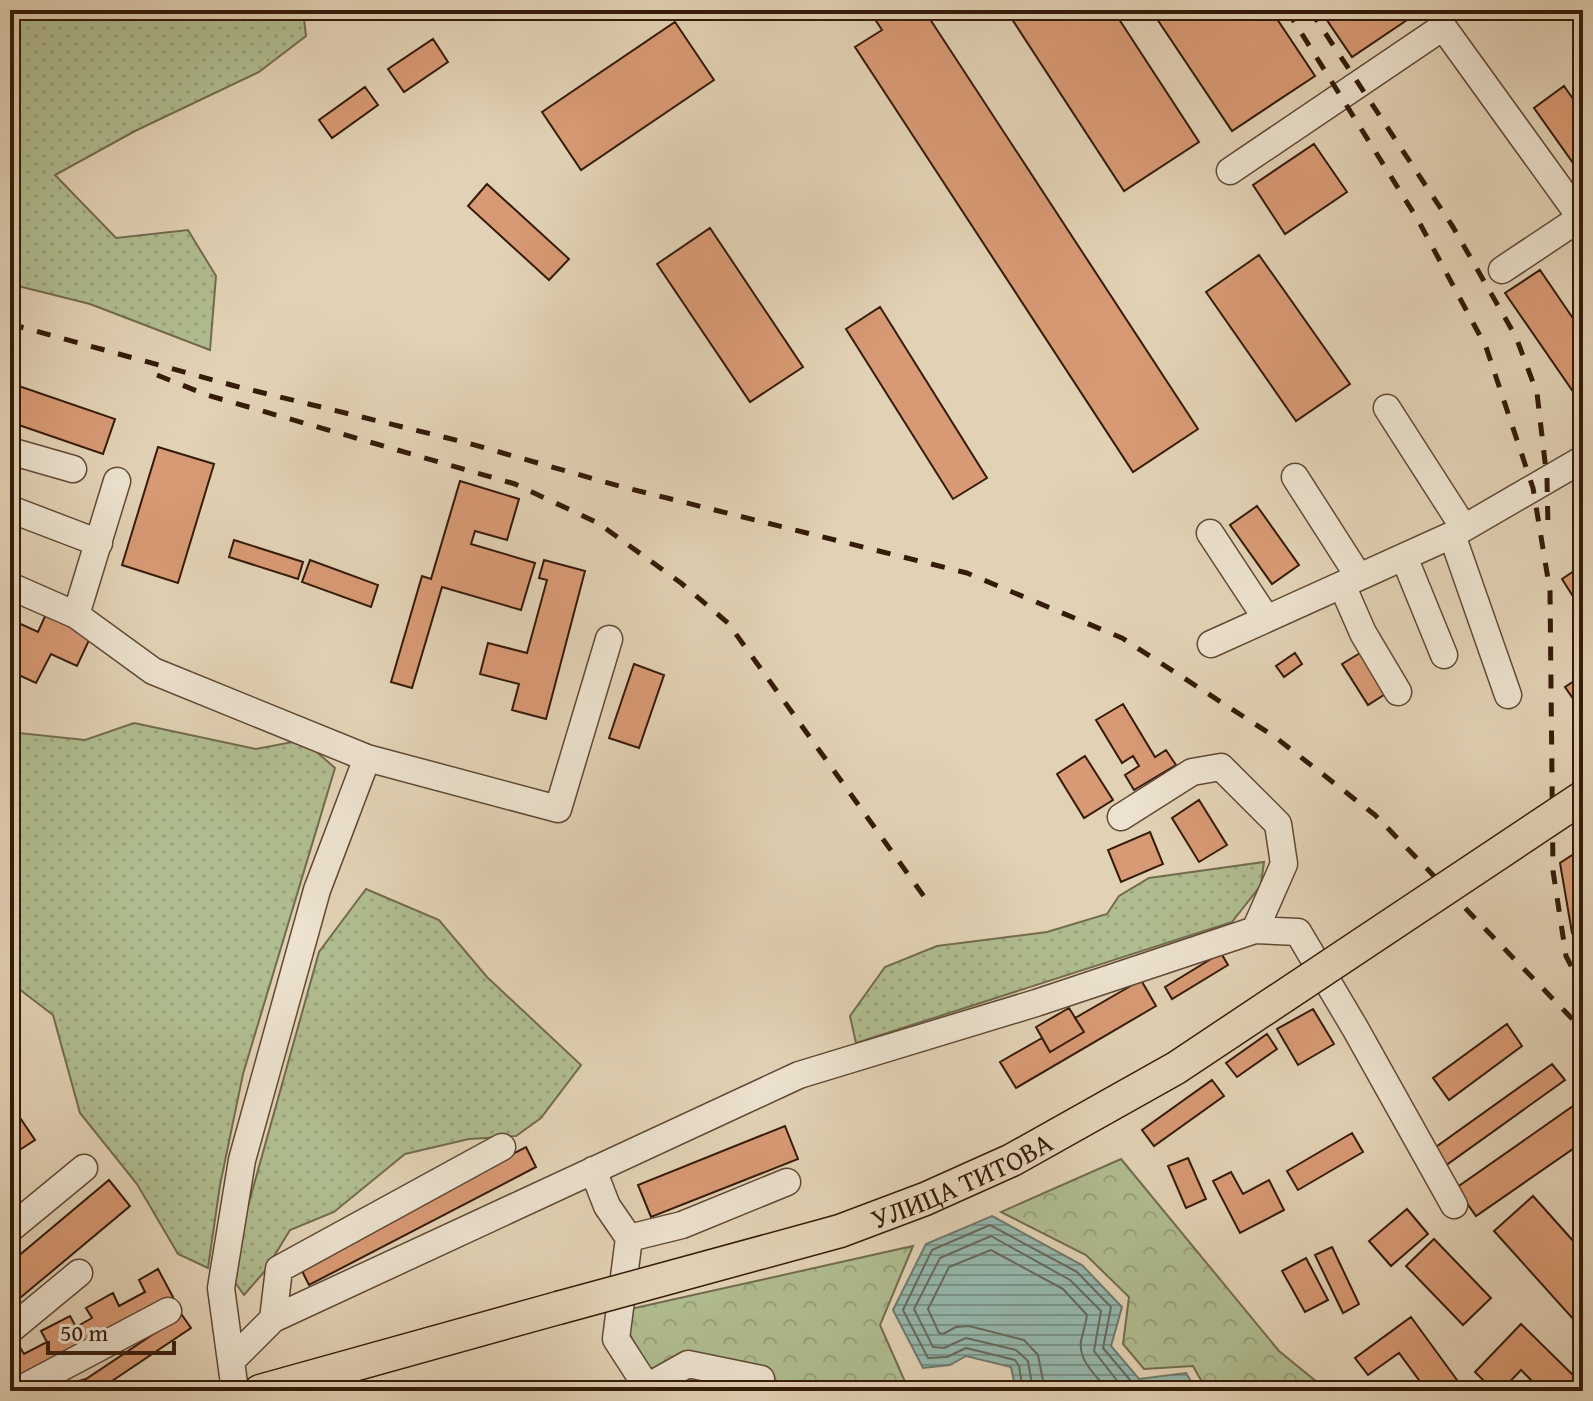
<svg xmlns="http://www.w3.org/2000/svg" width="1593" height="1401" font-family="'Gentium Book Plus',serif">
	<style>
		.grass { fill: url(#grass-dots); stroke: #726c4d; stroke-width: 2 }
		.forest { fill: url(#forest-crowns); stroke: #726c4d; stroke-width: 2 }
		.water { fill: url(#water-rules); stroke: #6f796c; stroke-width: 2 }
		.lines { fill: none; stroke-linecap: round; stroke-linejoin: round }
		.shore { stroke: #656a5c; stroke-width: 2 }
		.building { fill: #d89a74; stroke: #351b0a; stroke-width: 2 }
		.minor-casing { stroke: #604935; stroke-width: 29 }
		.major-casing { stroke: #351b0a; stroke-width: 35 }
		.minor { stroke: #ece2cf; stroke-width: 26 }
		.major { stroke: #e2d2b5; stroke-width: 32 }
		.rail { stroke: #351b0a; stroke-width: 5; stroke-dasharray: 14 14; stroke-linecap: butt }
		.major-bridge-casing { stroke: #351b0a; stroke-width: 35; stroke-linecap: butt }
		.major-bridge { stroke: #e2d2b5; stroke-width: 32 }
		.labels { text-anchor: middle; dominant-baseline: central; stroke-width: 6; stroke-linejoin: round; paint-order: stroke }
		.street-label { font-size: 28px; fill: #351b0a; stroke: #ece2cf }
	</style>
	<defs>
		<pattern id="grass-dots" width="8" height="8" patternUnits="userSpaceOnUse" patternTransform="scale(2)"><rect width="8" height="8" fill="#b0bd90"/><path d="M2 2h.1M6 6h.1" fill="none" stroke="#98a27b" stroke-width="1.8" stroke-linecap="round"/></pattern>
		<pattern id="forest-crowns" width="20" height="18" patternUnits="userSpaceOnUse" patternTransform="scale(2)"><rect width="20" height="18" fill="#b0bd90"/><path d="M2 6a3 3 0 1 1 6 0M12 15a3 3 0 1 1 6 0" fill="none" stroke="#98a27b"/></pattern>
		<pattern id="water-rules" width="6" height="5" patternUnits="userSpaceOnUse" patternTransform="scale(2)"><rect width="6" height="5" fill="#95b8ad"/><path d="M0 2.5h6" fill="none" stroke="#7a958b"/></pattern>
	</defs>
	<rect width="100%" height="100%" fill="#e2d2b5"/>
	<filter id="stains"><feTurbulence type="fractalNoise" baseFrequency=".0025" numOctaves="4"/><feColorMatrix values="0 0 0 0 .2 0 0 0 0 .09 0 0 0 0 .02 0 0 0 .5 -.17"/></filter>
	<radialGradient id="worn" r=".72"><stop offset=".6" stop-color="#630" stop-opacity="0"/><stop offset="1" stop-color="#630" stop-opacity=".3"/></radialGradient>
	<path class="grass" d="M10 10H303L306 36 259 72 135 131 55 175 116 238 188 230 216 276 210 350 90 304 10 284Z
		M134 723 256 749 303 740 335 768 243 1074 220 1185 208 1268 178 1254 137 1184 80 1113 53 1015 10 982V732L85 740Z
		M1264 862 1261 885 1232 922 856 1043 850 1016 885 967 937 946 1047 932 1107 914 1119 896 1149 878Z
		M366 889 439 920 487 977 581 1065 541 1118 516 1136 469 1139 405 1154 334 1212 290 1230 265 1271 244 1295 229 1274 319 952Z"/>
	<path class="forest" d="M1121 1159 1279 1351 1328 1391H1207L1193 1366 1144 1369 1123 1344 1129 1297 1086 1255 1001 1212Z
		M913 1246 880 1325 906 1384 986 1391H662L617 1312Z"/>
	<path class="water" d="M992 1216 1082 1265 1122 1307 1111 1346 1139 1379 1186 1373 1197 1391H1016L1011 1367 966 1356 950 1365 923 1368 893 1310 926 1244Z"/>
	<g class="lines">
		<path class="shore" d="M1023 1391 1019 1366 1015 1360 966 1348 947 1357 928 1358 903 1310 932 1250 990 1225 1077 1272 1111 1307 1103 1348 1136 1387 1181 1382 1188 1391
			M1033 1391 1028 1361 1016 1350 966 1338 944 1348 933 1347 914 1309 940 1258 991 1236 1070 1280 1101 1311 1094 1351 1125 1391
			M1045 1391 1038 1355 1024 1340 969 1326 956 1327 943 1334 939 1333 928 1309 949 1267 991 1250 1063 1289 1087 1315C1086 1323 1083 1332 1081 1341 1078 1361 1097 1377 1109 1391"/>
	</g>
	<path class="building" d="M869 10H924L1198 429 1133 472 855 47 882 30Z
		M1006 10H1113L1199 142 1124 191Z
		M1151 10H1271L1315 76 1232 131Z
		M1320 10H1400L1407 20 1352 57Z
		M675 22 714 80 581 170 542 112Z
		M433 39 448 62 404 92 388 69Z
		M1564 86 1583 113V177L1534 108Z
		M365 87 378 105 332 138 319 120Z
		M1314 144 1347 192 1285 234 1253 185Z
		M487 184 569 259 549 280 468 206Z
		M710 228 803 367 750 402 657 264Z
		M1259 255 1350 384 1296 421 1206 292Z
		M1540 270 1583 333V406L1505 293Z
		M880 307 987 478 953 499 846 329Z
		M10 383 115 419 103 454 10 422Z
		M158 447 214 464 178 583 122 565Z
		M460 481 519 499 507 540 475 531 471 544 535 563 521 610 442 587 412 688 391 682 422 576 431 579Z
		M1257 506 1299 565 1272 584 1230 525Z
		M234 540 303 562 298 579 229 557Z
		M310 560 378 585 371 607 302 582Z
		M544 560 585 571 546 719 512 710 519 684 480 674 488 643 527 653 547 580 539 578Z
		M1583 565V612L1562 579Z
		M46 614 91 636 77 666 51 654 36 683 10 671V619L38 632Z
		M1365 650 1390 691 1368 705 1342 664Z
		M1295 653 1302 664 1284 677 1276 666Z
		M634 664 664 675 639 748 609 738Z
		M1583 675V713L1565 687Z
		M1123 704 1155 757 1166 750 1176 765 1134 790 1125 775 1139 766 1133 756 1122 763 1096 720Z
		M1085 756 1113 800 1084 818 1057 774Z
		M1199 800 1227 845 1199 862 1172 818Z
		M1150 832 1163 864 1121 882 1108 850Z
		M1583 848V931L1572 933 1560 863Z
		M1221 953 1228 965 1172 999 1165 987Z
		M1141 980 1156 1006 1016 1088 1000 1062 1042 1038 1050 1052 1084 1032 1075 1018Z
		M1069 1008 1084 1032 1050 1052 1036 1027Z
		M1313 1009 1334 1044 1298 1065 1277 1029Z
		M1507 1024 1522 1046 1449 1100 1433 1078Z
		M1267 1034 1277 1049 1237 1077 1226 1063Z
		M1552 1064 1565 1080 1445 1166 1433 1149Z
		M1212 1080 1224 1096 1154 1146 1142 1130Z
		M1583 1099V1142L1476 1216 1456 1188Z
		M10 1103 35 1140 10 1156Z
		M785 1126 798 1159 651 1217 638 1185Z
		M1352 1133 1363 1152 1298 1190 1287 1171Z
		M526 1147 536 1167 309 1285 299 1265Z
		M1188 1158 1206 1199 1186 1208 1168 1166Z
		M1231 1172 1243 1194 1269 1180 1284 1210 1240 1233 1213 1181Z
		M109 1180 130 1206 14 1303 10 1299V1263Z
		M1533 1196 1583 1252V1330L1494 1231Z
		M1407 1209 1428 1234 1391 1266 1369 1241Z
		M1434 1239 1491 1298 1463 1325 1406 1266Z
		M1332 1247 1359 1304 1343 1313 1315 1255Z
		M1306 1258 1328 1300 1305 1312 1282 1271Z
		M158 1269 173 1297 11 1383 10 1348 18 1344 24 1354 47 1342 41 1331 70 1316 76 1327 92 1318 86 1308 113 1293 119 1306 145 1292 139 1280Z
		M182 1315 191 1328 97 1391H42L86 1379Z
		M1411 1317 1457 1380 1443 1391H1427L1399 1353 1368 1375 1355 1358Z
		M1521 1324 1583 1385V1391H1542L1521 1370 1501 1391H1494L1475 1372Z"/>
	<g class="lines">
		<g class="minor-casing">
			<path id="minor" d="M1230 171 1443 27 1581 218
				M1502 270 1583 216
				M1387 408 1464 528
				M10 451 73 469
				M1295 477 1359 577
				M117 481 76 615 153 671 367 758
				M10 509 99 543
				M1210 533 1266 618
				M1452 535 1508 695
				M1404 557 1444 655
				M1342 585 1363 633 1398 692
				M10 586 76 615
				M1211 644 1452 535 1583 459
				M1255 930 1298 932 1355 1028 1454 1205
				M593 1170 607 1206 629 1238 682 1225 787 1182
				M10 1229 84 1168
				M629 1238 616 1339 647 1387 688 1364 761 1379
				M273 1319 279 1269 502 1147
				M10 1330 79 1273
				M231 1361 273 1319 799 1075 1036 1003 1255 930 1284 864 1278 824 1221 767 1192 772 1121 817
				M10 1389H21L168 1311
				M235 1391 221 1288 242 1160 317 890 367 758 558 809 609 639"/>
		</g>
		<g class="major-casing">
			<path id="major" d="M260 1391 558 1308"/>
		</g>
		<use href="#minor" class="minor"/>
		<use href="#major" class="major"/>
		<path class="rail" d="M1287 10 1418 220 1486 347 1533 488 1550 591 1553 871 1566 956 1583 989
			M1310 10 1453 227 1516 337 1537 393 1547 479 1548 527
			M10 324 235 386 464 442 619 486 967 573 1122 638 1275 737 1375 815 1583 1030
			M157 375 207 395 515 484 598 523 681 583 728 623 928 902"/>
		<g class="major-bridge-casing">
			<g id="major-bridge">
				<path id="s1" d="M558 1308 840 1231 925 1199 1012 1160 1176 1068 1583 797"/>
			</g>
		</g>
		<use href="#major-bridge" class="major-bridge"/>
	</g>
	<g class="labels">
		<g class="street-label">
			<text stroke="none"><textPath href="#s1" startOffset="424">УЛИЦА ТИТОВА</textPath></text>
		</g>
	</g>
	<rect width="1593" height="1401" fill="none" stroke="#e2d2b5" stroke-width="40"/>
	<rect x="12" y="12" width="1569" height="1377" fill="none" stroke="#351b0a" stroke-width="4"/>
	<rect x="20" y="20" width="1553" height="1361" fill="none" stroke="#351b0a" stroke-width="2"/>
	<path d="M48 1341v12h126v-12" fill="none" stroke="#351b0a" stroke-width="4"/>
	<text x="60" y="1341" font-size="24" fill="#351b0a" stroke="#ece2cf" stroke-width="6" paint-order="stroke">50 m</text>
	<rect width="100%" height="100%" filter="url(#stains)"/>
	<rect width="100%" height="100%" fill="url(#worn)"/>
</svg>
